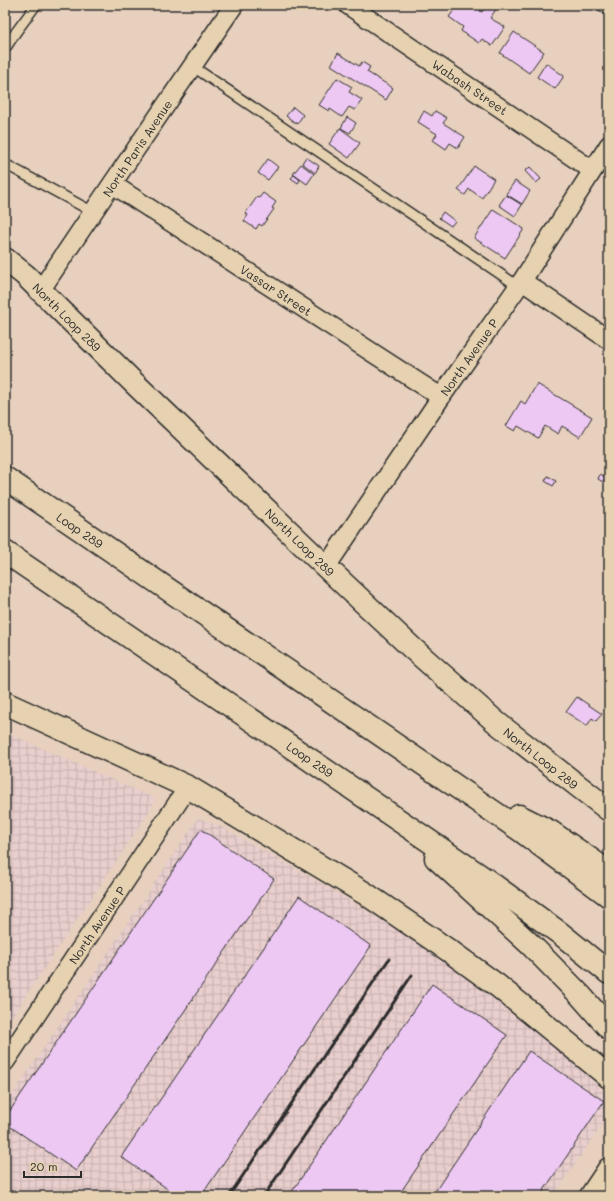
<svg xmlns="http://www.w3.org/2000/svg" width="614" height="1201" font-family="Mali,sans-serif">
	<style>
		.industrial { fill: url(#industrial-grid) }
		.building { fill: #ecc8f3; stroke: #2b2b2b }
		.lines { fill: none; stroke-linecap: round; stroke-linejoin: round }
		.lane-casing { stroke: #2b2b2b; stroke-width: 12 }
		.street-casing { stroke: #2b2b2b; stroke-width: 21 }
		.secondary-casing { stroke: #2b2b2b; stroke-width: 25 }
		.highway-casing { stroke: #2b2b2b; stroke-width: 25 }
		.lane { stroke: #e6d2b0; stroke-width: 9 }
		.street { stroke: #e6d2b0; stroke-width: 18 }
		.secondary { stroke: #e6d2b0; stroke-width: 22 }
		.highway { stroke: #e6d2b0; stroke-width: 22 }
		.rail { stroke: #2b2b2b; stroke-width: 3 }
		.labels { text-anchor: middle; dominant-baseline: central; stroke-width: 4; stroke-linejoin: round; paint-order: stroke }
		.street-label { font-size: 12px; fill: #2b2b2b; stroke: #e6d2b0 }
	</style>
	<defs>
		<pattern id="industrial-grid" width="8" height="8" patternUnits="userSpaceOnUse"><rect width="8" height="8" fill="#e8cecd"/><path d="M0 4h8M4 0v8" fill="none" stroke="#c7b1b0"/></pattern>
	</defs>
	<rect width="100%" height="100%" fill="#e7d0bd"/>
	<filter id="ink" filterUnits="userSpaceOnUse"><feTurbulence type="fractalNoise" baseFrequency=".025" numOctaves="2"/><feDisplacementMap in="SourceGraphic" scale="8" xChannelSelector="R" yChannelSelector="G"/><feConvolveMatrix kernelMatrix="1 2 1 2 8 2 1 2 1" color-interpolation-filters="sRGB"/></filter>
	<g filter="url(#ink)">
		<path class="industrial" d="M5 732 156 799 144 820 5 1027Z
			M198 818 220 826 316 880 403 933 487 994 579 1067 609 1096V1111L604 1122 553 1196H5V1106Z"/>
		<path class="building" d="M458 5H484L480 11 482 12 487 5H499L490 18 505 27 492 46 482 39 479 43 461 31 463 27 449 17Z
			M514 32 544 52 529 73 500 53Z
			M338 53 359 66 362 62 370 67 367 72 393 88 386 100 331 65Z
			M546 63 564 76 555 89 537 77Z
			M337 78 352 87 349 92 362 100 355 110 349 107 342 117 330 109 329 111 319 105Z
			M293 107 303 115 297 124 286 116Z
			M424 111 432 116 435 111 447 118 443 123 465 137 458 148 450 143 446 149 433 140 437 134 418 122Z
			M347 117 356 123 350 133 341 128Z
			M340 128 360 143 349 158 329 144Z
			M306 157 319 166 315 173 302 163Z
			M268 159 278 167 268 180 258 173Z
			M301 164 314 174 307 184 293 174Z
			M474 166 494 179 482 198 469 189 465 195 458 190Z
			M530 167 541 179 536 183 525 171Z
			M294 175 300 180 298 183 291 178Z
			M515 181 530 191 522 204 506 194Z
			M263 193 276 202 272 208 274 209 262 226 259 224 256 229 244 221 248 215 245 214 257 197 259 198Z
			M506 195 522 205 515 216 499 205Z
			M493 209 524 229 505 258 474 238Z
			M443 212 455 221 451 226 439 218Z
			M537 384 592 417 580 437 562 426 558 434 545 426 538 438 518 426 515 431 506 426 521 401 525 404Z
			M600 474 605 477 603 482 598 479Z
			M548 476 556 481 553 486 545 481Z
			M577 697 602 714 596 721 592 718 587 726 566 712Z
			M201 829 274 879 76 1171 5 1123V1118Z
			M299 896 371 946 201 1196H178L121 1157Z
			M432 984 507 1035 398 1196H289Z
			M529 1051 604 1101 540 1196H432Z"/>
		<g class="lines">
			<g class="lane-casing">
				<path id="lane" d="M600 5 609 10
					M5 49 16 32 36 5
					M192 66 518 286
					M5 164 93 212"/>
			</g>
			<g class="street-casing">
				<path id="street" d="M348 5 592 170
					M112 184 441 397
					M522 281 609 340
					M40 291 112 184 234 5
					M326 567 441 397 522 281 609 145
					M5 1062 188 787"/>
			</g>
			<g class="secondary-casing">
				<path id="secondary" d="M5 259 25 275 132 381 326 567 412 648 497 723 609 810
					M5 703 188 787 366 894 451 952 498 986 609 1077
					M591 1196 609 1169"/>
			</g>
			<g class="highway-casing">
				<path id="highway" d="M5 478 520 830 609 896
					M5 552 485 879 561 934 609 973
					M519 816 551 832 609 872
					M436 858 531 945 581 996 609 1028"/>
			</g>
			<use href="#lane" class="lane"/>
			<use href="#street" class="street"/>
			<use href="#secondary" class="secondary"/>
			<use href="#highway" class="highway"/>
			<path class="rail" d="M229 1196 389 959
				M264 1196 412 975"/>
		</g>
	</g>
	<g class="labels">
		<g class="street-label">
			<text transform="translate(470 87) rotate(34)">Wabash Street</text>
			<text transform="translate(137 148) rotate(-56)">North Paris Avenue</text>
			<text transform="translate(276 290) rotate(33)">Vassar Street</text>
			<text transform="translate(67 317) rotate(45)">North Loop 289</text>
			<text transform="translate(469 357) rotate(-55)">North Avenue P</text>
			<text transform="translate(80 530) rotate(34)">Loop 289</text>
			<text transform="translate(300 542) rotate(44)">North Loop 289</text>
			<text transform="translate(541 758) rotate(38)">North Loop 289</text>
			<text transform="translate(310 759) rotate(34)">Loop 289</text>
			<text transform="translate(97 925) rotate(-56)">North Avenue P</text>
		</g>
	</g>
	<rect width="614" height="1201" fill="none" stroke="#e6d2b0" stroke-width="20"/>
	<rect x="10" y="10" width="594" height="1181" fill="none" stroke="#2b2b2b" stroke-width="1.5" filter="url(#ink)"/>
	<path d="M24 1171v6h57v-6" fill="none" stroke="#2b2b2b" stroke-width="2"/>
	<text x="30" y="1171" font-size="12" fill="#2b2b2b" stroke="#e6d2b0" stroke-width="3" paint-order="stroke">20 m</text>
</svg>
